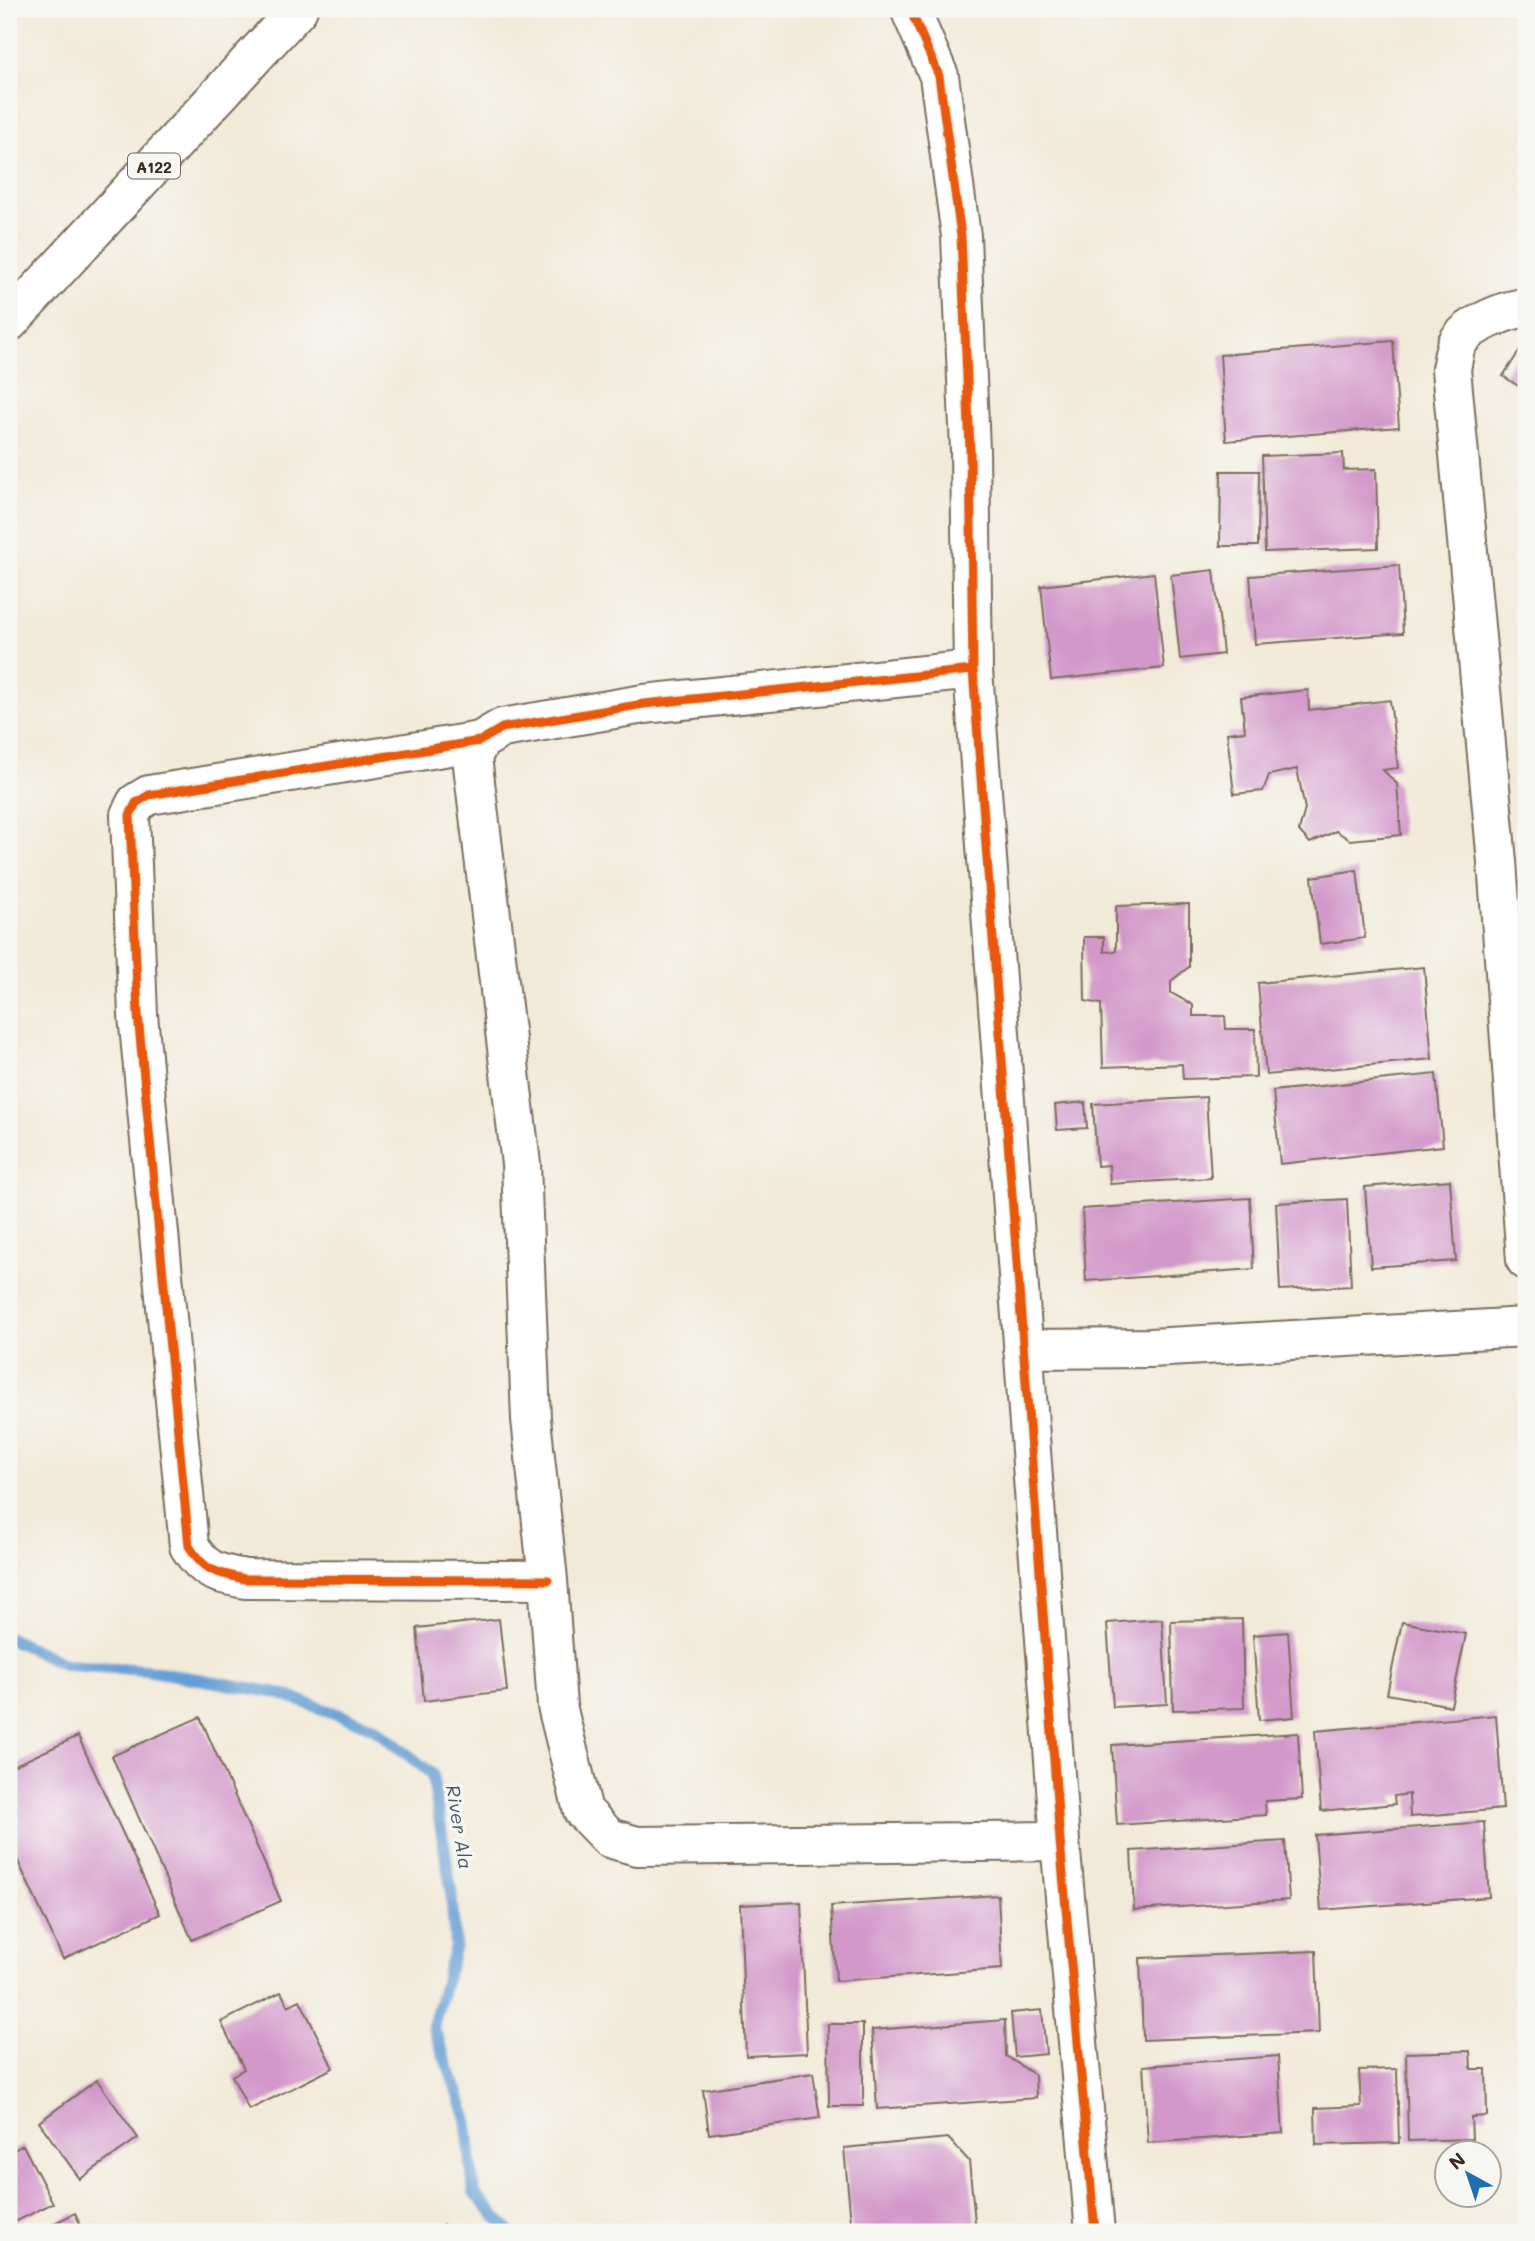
<svg xmlns="http://www.w3.org/2000/svg" width="1535" height="2241" font-family="Mali,sans-serif">
	<style>
		.lines { fill: none; stroke-linecap: round; stroke-linejoin: round }
		.stream { stroke: #659ed4; stroke-width: 12 }
		.building { fill: #d398ca }
		.minor-casing { stroke: #7b6d5f; stroke-width: 42 }
		.trunk-casing { stroke: #7b6d5f; stroke-width: 42 }
		.minor { stroke: #fff; stroke-width: 38 }
		.trunk { stroke: #fff; stroke-width: 38 }
		.cycleway-casing { stroke: #f6f6f2; stroke-width: 13 }
		.cycleway { stroke: #e8590c; stroke-width: 9 }
		.labels { text-anchor: middle; dominant-baseline: central; stroke-width: 7; stroke-linejoin: round; paint-order: stroke }
		.shield { fill: #f6f6f2; stroke: #73675e; stroke-width: 2 }
		.shield-label { font-size: 16px; font-weight: bold; fill: #3b2a1e }
		.water-label { font-size: 19px; font-style: italic; fill: #4c5867; stroke: #f6f6f2 }
	</style>
	<rect width="100%" height="100%" fill="#f6f6f2"/>
	<filter id="ink" filterUnits="userSpaceOnUse"><feTurbulence type="fractalNoise" baseFrequency=".0143" numOctaves="2"/><feDisplacementMap in="SourceGraphic" scale="14" xChannelSelector="R" yChannelSelector="G"/><feConvolveMatrix kernelMatrix="1 2 1 2 8 2 1 2 1" color-interpolation-filters="sRGB"/></filter>
	<filter id="wash" filterUnits="userSpaceOnUse"><feTurbulence type="fractalNoise" baseFrequency=".00686" numOctaves="4" result="noise"/><feDisplacementMap in="SourceGraphic" scale="28" xChannelSelector="R" yChannelSelector="G"/><feGaussianBlur stdDeviation="1.57" result="paint"/><feColorMatrix in="noise" values="0 0 0 0 0 0 0 0 0 0 0 0 0 0 0 0 0 1.4 0 .05"/><feComposite in="paint" operator="in"/></filter>
	<g filter="url(#wash)">
		<rect width="100%" height="100%" fill="#f2ead9"/>
		<g class="lines">
			<path class="stream" d="M9 1638 66 1665 146 1670 278 1693 373 1727 432 1774 451 1889 455 1946 433 2026 466 2115 474 2193 510 2232"/>
		</g>
		<g id="blocks">
			<path class="building" d="M1393 341 1399 427 1226 441 1220 355Z
				M1526 341V391L1503 376Z
				M1343 453 1344 470 1376 469 1378 548 1265 552 1262 456Z
				M1221 471H1259L1258 546H1220Z
				M1526 475V508H1524L1522 476Z
				M1399 565 1403 633 1255 644 1250 576Z
				M1214 570 1223 654 1180 659 1171 575Z
				M1154 573 1164 668 1051 680 1041 586Z
				M1308 690 1309 710 1390 700 1398 768 1383 770 1397 784 1401 835 1350 840 1336 831 1310 843 1299 831 1305 809 1297 769 1269 775 1263 791 1234 794 1227 733 1245 731 1241 697Z
				M1357 870 1365 938 1320 944 1312 877Z
				M1189 904V967L1171 981V993L1193 1005V1016H1225L1226 1029H1255L1256 1077 1183 1079 1182 1064 1103 1067 1101 1004 1085 1001 1084 937H1104V952L1116 951V906Z
				M1424 967 1432 1059 1266 1075 1258 983Z
				M1436 1074 1443 1146 1280 1164 1273 1091Z
				M1206 1097 1211 1178 1110 1184 1109 1165 1097 1166 1093 1104Z
				M1085 1102 1087 1128 1057 1130 1055 1105Z
				M1450 1180 1456 1261 1371 1267 1365 1187Z
				M1250 1198 1254 1269 1086 1281 1082 1209Z
				M1347 1199 1351 1286 1280 1290 1276 1203Z
				M499 1619 507 1691 424 1701 417 1628Z
				M1162 1619 1167 1704 1113 1707 1107 1623Z
				M1242 1619 1244 1708 1173 1710 1171 1621Z
				M1402 1622 1466 1634 1451 1706 1387 1694Z
				M1288 1632 1294 1717 1259 1720 1253 1635Z
				M1496 1715 1503 1809 1410 1817 1409 1794 1394 1796 1395 1804 1321 1811 1315 1731Z
				M200 1717 281 1901 192 1940 112 1756Z
				M1298 1733 1302 1799 1265 1801 1266 1815 1117 1825 1112 1745Z
				M78 1736 160 1914 63 1959 9 1842V1768Z
				M1484 1822 1489 1897 1321 1910 1315 1835Z
				M1285 1841 1289 1900 1134 1910 1131 1851Z
				M998 1895 1002 1969 836 1981 831 1906Z
				M801 1902 807 2053 746 2056 740 1905Z
				M1316 1951 1319 2033 1143 2040 1140 1958Z
				M281 1992 288 2006 300 2000 333 2068 249 2110 232 2076 244 2069 221 2022Z
				M1042 2010 1046 2054 1015 2057 1011 2013Z
				M1005 2020 1006 2056 1035 2075 1036 2098 877 2109 872 2030Z
				M828 2024H863V2106H829Z
				M1470 2051 1471 2069H1486L1487 2116 1471 2117 1472 2139 1408 2141 1406 2053Z
				M1278 2056 1283 2133 1148 2143 1143 2066Z
				M1397 2069 1399 2143 1316 2145 1315 2108 1361 2106 1359 2070Z
				M813 2073 820 2118 709 2134 703 2090Z
				M97 2080 138 2138 80 2179 39 2122Z
				M948 2138 969 2161 976 2232H852L844 2148Z
				M23 2145 53 2203 9 2225V2153Z
				M75 2213 84 2232H36Z
				M443 2225 449 2232H434Z"/>
		</g>
	</g>
	<g filter="url(#ink)">
		<use href="#blocks" fill-opacity="0" stroke="#7b6d5f" stroke-width="2"/>
		<g class="lines">
			<g class="minor-casing">
				<path id="minor" d="M910 9 939 76 961 236 970 450 973 670 1060 1841 1095 2232
					M1526 308C1507 309 1468 325 1458 342 1454 348 1453 361 1451 369L1497 862 1526 1260
					M480 741 472 757 521 1164 531 1419 548 1580 557 1706 583 1811 609 1838 637 1846 1060 1841
					M1023 1349 1150 1348 1526 1327
					M548 1580 245 1579C216 1573 205 1572 189 1546L138 1015 130 815 136 803 149 795 480 741 502 728 644 704 973 670"/>
			</g>
			<g class="trunk-casing">
				<path id="trunk" d="M9 322 298 9"/>
			</g>
			<use href="#minor" class="minor"/>
			<use href="#trunk" class="trunk"/>
			<g class="cycleway-casing">
				<path id="cycleway" d="M910 9 939 76 961 236 970 450 973 670 1060 1841 1095 2232
					M548 1580 245 1579C216 1573 205 1572 189 1546L138 1015 130 815 136 803 149 795 480 741 502 728 644 704 973 670"/>
			</g>
			<use href="#cycleway" class="cycleway"/>
		</g>
	</g>
	<g class="labels">
		<rect class="shield" x="128" y="153.5" width="52" height="25" rx="5"/>
		<g class="shield-label">
			<text x="154" y="166">A122</text>
		</g>
		<g class="water-label">
			<text transform="translate(460 1827) rotate(81)">River Ala</text>
		</g>
	</g>
	<rect width="1535" height="2241" fill="none" stroke="#f6f6f2" stroke-width="35"/>
	<g transform="translate(1468 2174) rotate(320)"><circle r="33" fill="#f6f6f2" stroke="#aba49d" stroke-width="2"/>
	<path d="M0-5L12 26L0 18L-12 26Z" fill="#1f6fb2"/>
	<text y="-10" font-size="19" font-weight="bold" text-anchor="middle" fill="#3b2a1e">N</text>
	</g>
</svg>
